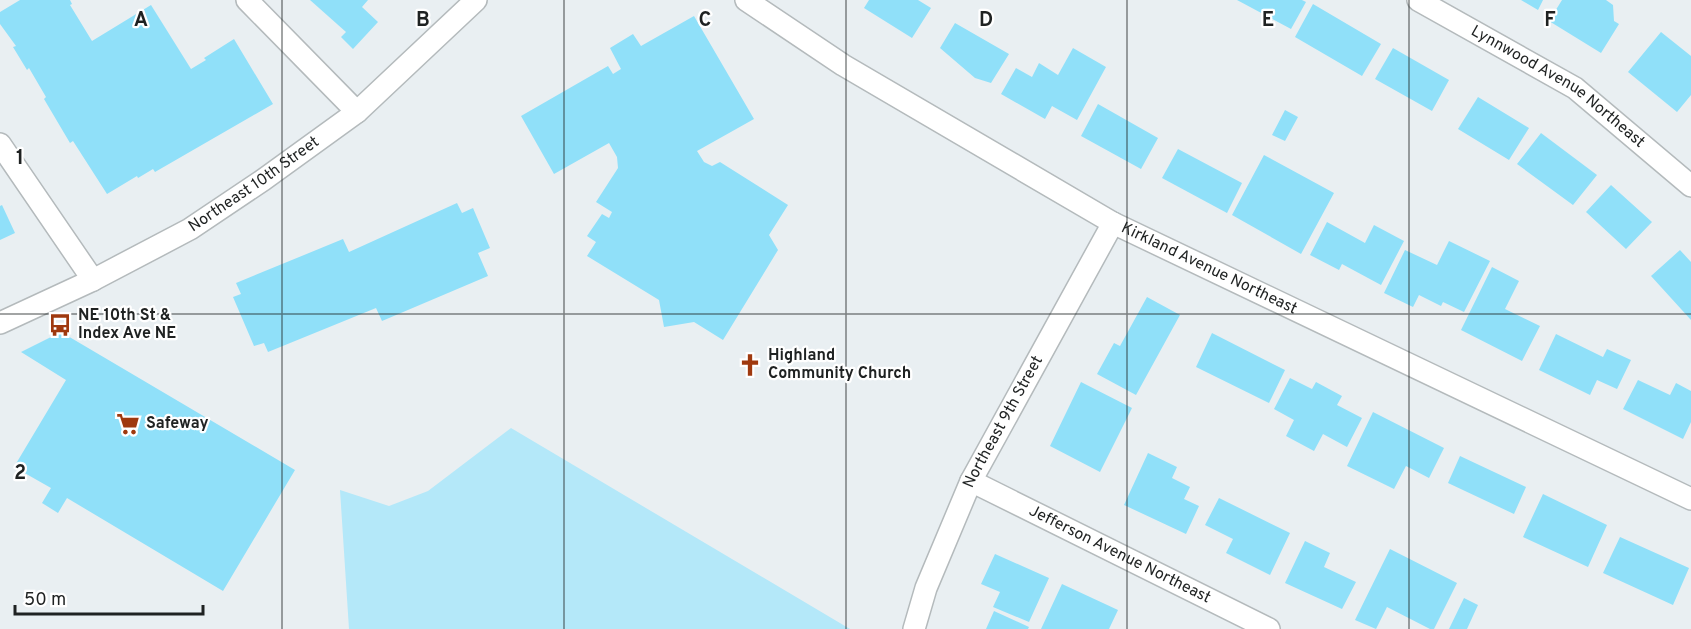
<svg xmlns="http://www.w3.org/2000/svg" width="1691" height="629" font-family="Overpass,sans-serif">
	<style>
		.green { fill: #b4e8f9 }
		.building { fill: #90e0f9 }
		.lines { fill: none; stroke-linecap: round; stroke-linejoin: round }
		.street-casing { stroke: #b4babc; stroke-width: 24 }
		.street { stroke: #fff; stroke-width: 21 }
		.grid { fill: none; stroke: #1f2222; stroke-width: 1.5; stroke-opacity: 0.55 }
		.labels { text-anchor: middle; dominant-baseline: central; stroke-width: 4.5; stroke-linejoin: round; paint-order: stroke }
		.street-label { font-size: 16px; fill: #1f2222; stroke: #fff }
		.poi-label { font-size: 16px; font-weight: bold; fill: #1f2222; stroke: #fff; text-anchor: start }
		.grid-label { font-size: 20px; text-anchor: middle; font-weight: bold; fill: #1f2222; stroke: #fff; stroke-width: 4.5; stroke-linejoin: round; paint-order: stroke }
	</style>
	<rect width="100%" height="100%" fill="#e9eff2"/>
	<path class="green" d="M511 428 850 629H349L340 490 389 506 428 491Z"/>
	<path class="building" d="M20 0H70L72 4 70 5 92 41 151 5 191 69 206 60 204 58 234 39 273 104 155 172 153 169 138 178 137 176 107 194 73 141 70 143 44 99 46 97 29 68 27 70 13 47 16 46 0 24V12Z
		M310 0H368L362 7 378 22 353 49 341 37 346 32Z
		M869 0H918L931 8 912 38 864 8Z
		M1237 0H1302L1306 2 1291 29Z
		M1521 0H1543L1538 10Z
		M1562 0H1606L1613 5 1614 21 1619 24 1601 53 1549 21Z
		M1313 4 1381 44 1362 76 1295 37Z
		M694 16 754 119 697 151 704 162 712 166 720 162 788 205 769 235 778 250 723 340 694 322 664 327 659 300 587 256 596 242 587 236 602 214 609 218 612 212 596 202 618 168 617 157 609 143 554 174 521 116 608 66 613 74 621 69 610 48 633 34 641 46Z
		M955 23 1009 54 991 83 975 78 940 48Z
		M1661 32 1691 56V95L1677 112 1628 72Z
		M1073 48 1106 67 1077 120 1052 106 1045 119 1001 94 1016 68 1032 77 1039 63 1058 75Z
		M1393 48 1449 80 1432 111 1375 79Z
		M1478 97 1529 128 1509 160 1458 129Z
		M1098 104 1158 138 1141 169 1081 136Z
		M1285 110 1298 117 1285 141 1272 135Z
		M1541 133 1597 175 1573 205 1517 164Z
		M1178 149 1242 183 1227 213 1162 178Z
		M1264 155 1334 193 1301 254 1232 215Z
		M1611 185 1652 222 1626 249 1586 212Z
		M457 203 462 213 473 208 490 248 478 253 488 276 382 321 376 308 268 352 264 343 254 346 233 297 241 294 236 283 343 239 349 252Z
		M2 205 15 233 0 240V206Z
		M1327 222 1365 243 1374 225 1404 241 1381 285 1342 264 1339 270 1310 255Z
		M1449 241 1490 261 1464 312 1443 302 1441 306 1419 295 1413 307 1384 293 1405 250 1437 265Z
		M1680 250 1691 262V320L1651 276Z
		M1492 267 1519 281 1505 309 1540 326 1522 361 1461 330Z
		M1147 297 1180 315 1136 395 1097 374 1114 343 1120 346Z
		M61 332 295 470 223 591 67 498 58 513 42 503 51 488 14 467 66 380 21 352Z
		M1212 333 1285 370 1269 403 1196 367Z
		M1556 334 1603 357 1607 349 1631 360 1617 389 1597 380 1590 395 1539 370Z
		M1290 378 1312 389 1316 382 1342 396 1337 405 1362 418 1347 447 1323 434 1314 451 1286 436 1294 420 1274 409Z
		M1638 380 1670 395 1676 383 1691 391V422L1683 439 1623 409Z
		M1081 382 1132 408 1100 472 1050 446Z
		M1373 412 1444 448 1429 478 1406 466 1394 489 1347 466Z
		M1148 453 1177 467 1172 478 1190 487 1184 499 1199 506 1186 534 1124 505Z
		M1460 456 1526 487 1514 514 1448 483Z
		M1543 494 1607 525 1588 567 1523 537Z
		M1219 498 1290 533 1270 575 1226 553 1233 539 1205 525Z
		M1620 537 1689 568 1673 605 1603 573Z
		M1305 541 1330 553 1324 567 1356 582 1342 609 1285 583Z
		M1390 549 1457 583 1434 629H1430L1387 607 1376 629 1355 620Z
		M995 554 1049 578 1029 622 993 607 1000 592 981 584Z
		M1062 584 1118 610 1109 629H1041Z
		M1464 598 1478 605 1467 629H1449Z
		M994 611 1029 627 1028 629H986Z"/>
	<g class="lines">
		<g class="street-casing">
			<g id="street">
				<path d="M247 0 357 112"/>
				<path id="s1" d="M746 0 843 65 1113 223 1691 499"/>
				<path id="s2" d="M1418 0 1575 88 1691 186"/>
				<path d="M0 144 93 280"/>
				<path id="s3" d="M0 323 93 280 190 229 263 180 357 112 476 0"/>
				<path id="s4" d="M971 481 1269 629"/>
				<path id="s5" d="M914 629 926 588 971 481 1113 223"/>
			</g>
		</g>
		<use href="#street" class="street"/>
	</g>
	<path class="grid" d="M282 0V629M564 0V629M846 0V629M1127 0V629M1409 0V629M0 314H1691"/>
	<defs>
		<g id="bus-bare" transform="scale(1.8)"><path d="M-5-6H5V4H4V6H2V4H-2V6H-4V4H-5ZM-3.5-4V0h7V-4ZM-3.5 1.2v1.5H-2V1.2ZM2 1.2v1.5H3.5V1.2Z" fill="#9f390f" stroke="#fff" stroke-width="2.5" paint-order="stroke"/></g>
		<g id="church-bare" transform="scale(1.8)"><path d="M-1.2-6h2.4v3.5h3.3v2.4h-3.3V6h-2.4V-.1h-3.3v-2.4h3.3Z" fill="#9f390f" stroke="#fff" stroke-width="2.5" paint-order="stroke"/></g>
		<g id="supermarket-bare" transform="scale(1.8)"><path d="M-6-5.5h2.5l.6 2H6L4.5 2H-2.5L-4.4-4H-6ZM-1.5 3.2a1.3 1.3 0 1 0 .1 0ZM3 3.2a1.3 1.3 0 1 0 .1 0Z" fill="#9f390f" stroke="#fff" stroke-width="2.5" paint-order="stroke"/></g>
	</defs>
	<g fill-rule="evenodd">
		<use href="#bus-bare" x="60" y="325"/>
		<use href="#church-bare" x="750" y="365"/>
		<use href="#supermarket-bare" x="128" y="424"/>
	</g>
	<g class="labels">
		<g class="street-label">
			<text stroke="none"><textPath href="#s2" startOffset="165">Lynnwood Avenue Northeast</textPath></text>
			<text stroke="none"><textPath href="#s3" startOffset="290">Northeast 10th Street</textPath></text>
			<text stroke="none"><textPath href="#s1" startOffset="536">Kirkland Avenue Northeast</textPath></text>
			<text stroke="none"><textPath href="#s5" startOffset="226">Northeast 9th Street</textPath></text>
			<text stroke="none"><textPath href="#s4" startOffset="166">Jefferson Avenue Northeast</textPath></text>
		</g>
		<g class="poi-label">
			<text x="78" y="316">NE 10th St &amp;<tspan x="78" dy="18">Index Ave NE</tspan></text>
			<text x="768" y="356">Highland<tspan x="768" dy="18">Community Church</tspan></text>
			<text x="146" y="424">Safeway</text>
		</g>
	</g>
	<g class="grid-label">
		<text x="141" y="26">A</text>
		<text x="423" y="26">B</text>
		<text x="705" y="26">C</text>
		<text x="986" y="26">D</text>
		<text x="1268" y="26">E</text>
		<text x="1550" y="26">F</text>
		<text x="20" y="164">1</text>
		<text x="20" y="479">2</text>
	</g>
	<path d="M15 605v9h188v-9" fill="none" stroke="#1f2222" stroke-width="3"/>
	<text x="24" y="605" font-size="18" fill="#1f2222" stroke="#ffffff" stroke-width="4.5" paint-order="stroke">50 m</text>
</svg>
